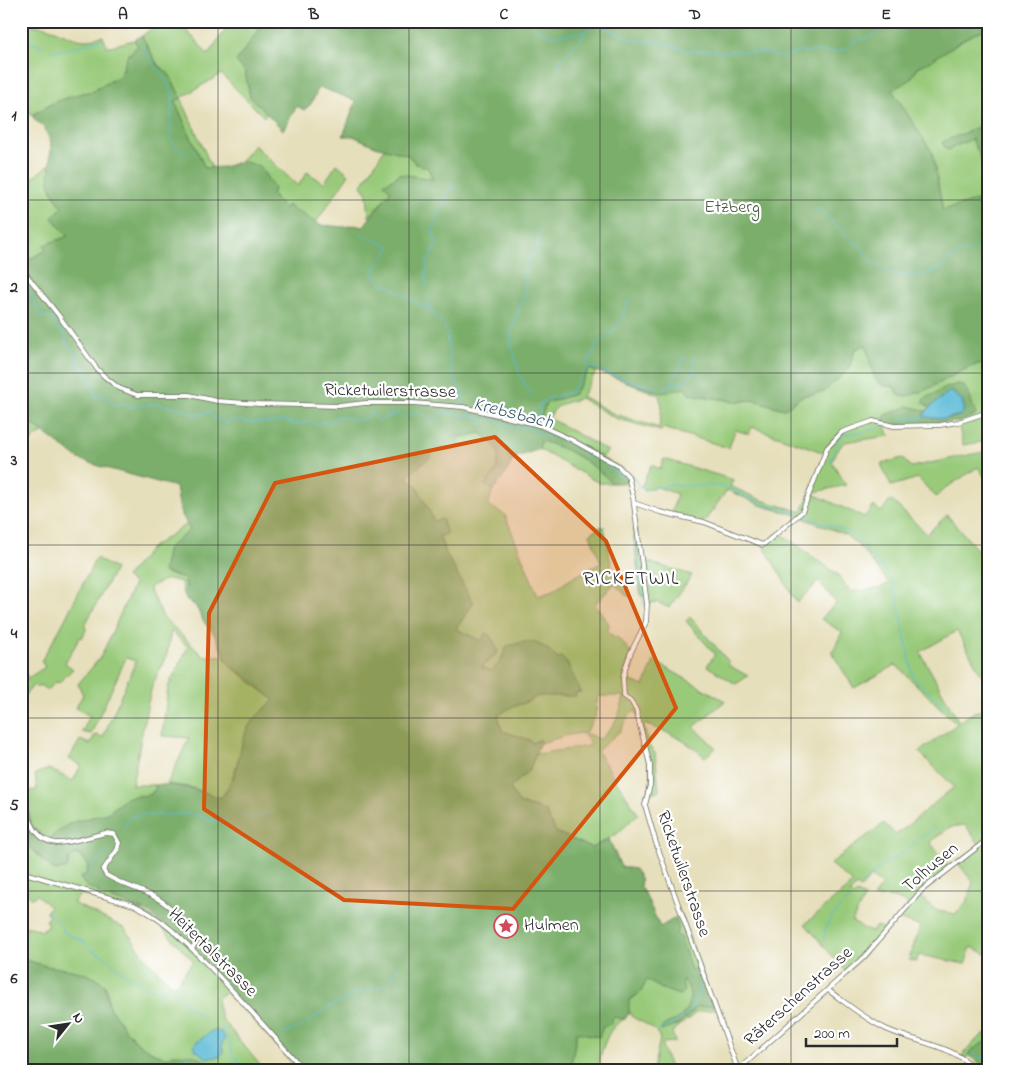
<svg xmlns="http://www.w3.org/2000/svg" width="1009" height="1091" font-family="'Indie Flower',sans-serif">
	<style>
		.green { fill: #99ca7a; stroke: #627a52; fill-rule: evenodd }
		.forest { fill: #7aae6a; stroke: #526c4a }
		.water { fill: #58bad6; stroke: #427280 }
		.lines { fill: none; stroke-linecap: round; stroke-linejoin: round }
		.stream { stroke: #58bad6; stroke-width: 1 }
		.minor-casing { stroke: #6c6a5d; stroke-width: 5.5 }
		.minor { stroke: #fff; stroke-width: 4 }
		.marked { fill: #d5540f; fill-opacity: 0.2; stroke: #d5540f; stroke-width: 4; stroke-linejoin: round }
		.grid { fill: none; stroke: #2b2b2b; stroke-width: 1; stroke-opacity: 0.55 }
		.labels { text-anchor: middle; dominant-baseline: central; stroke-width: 4.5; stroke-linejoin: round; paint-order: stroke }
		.park-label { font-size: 18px; fill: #4c5b43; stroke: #fff }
		.street-label { font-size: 18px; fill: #2b2b2b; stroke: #fff }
		.poi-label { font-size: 18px; fill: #2b2b2b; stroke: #fff; text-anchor: start }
		.water-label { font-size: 19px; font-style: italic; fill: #3b5d67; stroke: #fff }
		.quarter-label { font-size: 20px; letter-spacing: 1px; fill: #2b2b2b; stroke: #fff }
		.neatline { fill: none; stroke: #2b2b2b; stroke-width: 2 }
		.grid-label { font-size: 16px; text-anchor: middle; font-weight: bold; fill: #2b2b2b }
	</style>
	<rect width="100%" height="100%" fill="#fff"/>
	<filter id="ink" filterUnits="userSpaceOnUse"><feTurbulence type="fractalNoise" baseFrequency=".02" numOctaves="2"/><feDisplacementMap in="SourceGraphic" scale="10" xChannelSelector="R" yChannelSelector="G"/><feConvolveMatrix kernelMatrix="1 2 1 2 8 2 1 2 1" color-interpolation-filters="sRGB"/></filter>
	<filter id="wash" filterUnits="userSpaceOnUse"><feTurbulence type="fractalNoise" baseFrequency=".0096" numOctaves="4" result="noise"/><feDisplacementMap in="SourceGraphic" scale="20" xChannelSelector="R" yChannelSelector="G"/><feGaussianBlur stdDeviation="1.12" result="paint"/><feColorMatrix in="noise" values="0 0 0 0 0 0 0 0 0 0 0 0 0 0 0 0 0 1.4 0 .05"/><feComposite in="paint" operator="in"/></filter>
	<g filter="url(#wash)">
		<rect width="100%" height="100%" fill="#e6dfbb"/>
		<path class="green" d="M21 21H34V26C46 23 68 38 83 40 90 40 97 37 103 36L107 47 134 40 138 46 127 56 121 75 91 92 82 93 57 101 32 115 21 99Z
			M231 21H262L245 72 250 97 267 114 264 117 221 74 181 98 212 168H205L175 102 181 98 169 74 157 64 142 36C147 32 155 25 161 23 180 17 198 43 208 55Z
			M988 27V123L942 143 947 150 972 139 981 159 986 198 943 211 892 89 910 80 918 67 929 62 964 39Z
			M254 145 298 186 307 172 324 183 337 164 349 174 315 224 288 206 285 209 241 161Z
			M385 148 408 155 416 164 428 168 433 180 400 174 385 184 391 191 369 217 367 194 361 186Z
			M51 163 49 182 53 193 62 207 68 237 44 245 47 250 21 264V187Z
			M866 344 871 359 884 386H893L900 396C925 398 960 365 988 362V441L963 445 958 422 975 415 958 384 946 388 925 399 923 403 930 407 926 411 908 406 884 423 890 436 844 442 836 453 832 462 846 485 811 493 864 517 874 506 881 512 891 500 927 534 947 515 988 562V686L957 631 920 652 959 722 974 712 988 709V955L971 947 965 964 919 955 916 962 909 960 920 926 897 919 908 904 895 898 873 897 882 885 871 876 860 888 856 886 850 893 853 896 857 893 865 897 852 922 869 931 872 932 876 926 887 930 847 973 805 924 853 883 830 864 884 823 896 835 954 787 919 752 957 724 896 665 854 688 832 653 842 632 821 619 836 603 819 581 797 603 763 545 779 532 837 574 851 592 882 587 889 583 859 546 846 535 793 514 763 506 727 490 704 522 671 515 677 494 657 487 644 490 641 487 651 465 660 469 664 459 734 480 730 486 761 500 802 512 825 453 752 427 749 434 735 430 729 448 663 428 661 431 615 418 580 398C565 404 557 402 549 418L608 451 603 457 539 425 546 403 574 394 589 369 596 372 582 396 612 413 659 428 662 406 659 395 625 382 662 393 685 388 707 397 728 400 732 402 754 400 784 409 802 396 823 392 849 369 855 349ZM965 825 980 845 957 862 973 882 966 902 956 914 937 911 917 894 949 868 930 842 950 827Z
			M21 416H23L43 433 35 437 28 445 21 437Z
			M481 433 490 440 499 453 496 471 485 485 493 490 488 505 505 515 538 596 553 591 572 578 601 563 590 534 600 527H604L613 575 631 596H627L614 584 595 604 609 624 608 633 618 638 631 652 623 678 644 686 654 661 725 701 694 727 716 748 705 757C684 739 669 732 643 724L649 746 655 753 659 790 648 795 651 776 636 710 629 716 620 731 597 751 638 814 618 833 592 848 556 832 545 811 519 803 510 788 529 770 536 754 589 746V741L582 733 569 735 540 743V739L532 743 530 740 502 731 498 715 515 705 522 704 538 696 545 695 569 696 561 657 557 659C546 643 523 638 506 648L499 664 491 671 482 667 498 652 493 640 486 632 482 641 456 629 472 605V601L447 556 439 536 442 519 434 522 417 486 405 477 429 458 434 447 460 437ZM598 696H624C620 714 615 727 600 739L585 733 595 717Z
			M541 440C567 448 593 463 612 483H599L539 449Z
			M988 451V482L978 467 944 489 936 497 918 478 891 486 881 464 902 458 911 467Z
			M187 524 190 530 168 548 163 572 185 579 186 588 183 591 181 582C166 577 163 580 149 588L163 617 203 656H224C230 668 262 690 274 700L249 726 234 773 223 796 219 798 193 788 167 784 189 738 162 736 168 687 188 647 171 631 167 654 152 686 147 707 132 785H153L156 788 150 795 136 796 126 798 108 813 70 823 47 840 31 825 25 791 37 790 35 774 49 769 73 781 81 765 69 759 80 740 90 744 95 735 103 737 136 661 126 658 91 734 82 732 90 716 75 708 83 695 78 684 100 658 105 648 134 584 126 577 151 548Z
			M633 530H637L641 560 692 575 669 608 657 602 647 604 646 596H641Z
			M96 558 115 569 85 625 86 630 82 638 80 637 65 663 73 669 59 683 56 682 47 690 40 685 37 688 34 685 21 699V676L25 673 28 678 45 667 41 661 60 629Z
			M690 617 729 662 728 665 748 676 736 684 707 666 715 654 686 621Z
			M21 832 30 847 44 863 68 866C68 860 70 857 76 854L82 857 88 865 87 873 82 880 86 886 134 905 174 931 304 1070H298L241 1007 225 992 217 1000 221 1018 264 1070H225L192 1055 168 1059 153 1053 140 1046 134 1038 123 1028 109 1007 108 993 105 985 21 959V927H31L42 931 44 928H46L48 923 45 921 49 916 46 912 50 907 37 895 32 898 26 892 21 894ZM81 894 155 920 193 961 178 982 173 986 148 961 125 929 116 924 73 903Z
			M682 915 700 967 691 971 681 938 676 934 675 918Z
			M682 979C695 990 691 1011 677 1020 672 1023 667 1025 662 1027L679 1024 698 1007 714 1006 716 1009 697 1012 672 1032 675 1042 663 1043 662 1046 671 1070H653L660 1039C656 1026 641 1023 631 1016L628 1007 629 1000 635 997 647 980 662 989Z
			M612 1017 625 1019C606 1027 602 1051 597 1070H570L577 1032 603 1027Z
			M988 1032V1040L972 1050 965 1060 961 1057 977 1039Z"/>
		<path class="forest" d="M262 21H988V27L964 39 929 62 918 67 910 80 892 90 932 152 943 210 986 198 981 159 972 139 947 150 942 142 988 123V240C979 245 982 251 988 257V362C960 365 925 398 900 396L893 386C889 386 884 386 880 384 872 380 869 353 866 345L855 349 849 369 823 392 802 396 784 409 754 400 732 402 728 400 689 394 685 388 662 393 589 369 574 394 546 403 539 425 623 469 630 483H612C593 463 567 448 541 441L539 449 514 458 505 475 493 490 485 485 496 471 499 453 490 440 481 433 460 437 457 451 434 448 429 458 406 477 417 486 434 521 442 519 447 534 439 537 447 556 472 601V604L456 629 481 641 486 632 493 640 498 652 482 667 491 671 499 664 508 645C514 646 518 643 525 642 538 641 550 649 557 659L561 657 567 663 581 692 575 693 576 696H538L522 704 515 705 498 715 502 731 530 740 532 743 541 740 529 770 510 788 519 803 545 811 556 832 592 848 609 839 621 867 635 869 641 880 640 887 646 896 660 927 675 918 679 928 676 934 681 938 691 970 700 967 714 1006 698 1007 679 1024 661 1031 660 1030C668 1018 683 1024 688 1004 690 1000 691 997 690 993 688 986 687 983 682 979L684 992 679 995 662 989 647 980 641 992 629 1000V1013L625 1019 613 1017 611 1024 603 1027 599 1037 577 1032 570 1070H304L174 931 149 912 98 894 99 892 86 886 80 878 87 873 88 865 82 857 76 854C70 857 68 861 67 868L56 871 53 870 30 847 21 832V766L27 814 31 825 47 840 70 823 108 813 126 798 136 796 150 795 156 788 153 785C178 784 197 789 220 798 238 785 238 744 249 726 255 716 266 708 274 700L244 675 231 667 227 661 214 634 204 622 195 605 187 601 183 591 186 588 185 579 163 572 168 548 190 530 180 511 176 487 102 467 79 459 21 416V264L46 250 44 245 68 236 52 218 62 207 53 193 49 182 51 142 43 126 36 121 32 115 57 101 82 93 91 92 121 75 127 56 138 46 134 40 142 36 157 64 169 74 181 98 175 102 205 168 225 167 241 161 260 166 274 189 272 196 285 209 287 205 320 225 344 227 354 225 363 227 391 191 384 184 400 174 433 179 428 168 416 164 408 155 375 146 353 136H343L356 101 319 87 311 104 304 110 297 106 283 130 250 97 245 72 236 61 258 31Z
			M958 384 963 385 969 394 976 415 958 422 894 426 884 423 883 420 886 415 908 406 926 411 924 415C936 420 949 420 962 415 962 413 964 410 964 407 964 401 955 393 951 391L930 407 923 403 924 399 946 388Z
			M21 959C30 961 38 964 47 966 64 969 83 970 99 980 110 987 105 997 109 1007 110 1010 114 1013 116 1016 131 1039 141 1049 167 1058L174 1054 192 1055 225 1070H21Z
			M988 1040V1069L968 1055 972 1050Z"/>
		<path class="water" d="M950 391 962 400 964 408 962 415 943 419 923 417 930 407Z
			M213 1030 221 1032 225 1038 222 1044 223 1052 220 1057 206 1058 196 1050 194 1044Z"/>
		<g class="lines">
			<path class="stream" d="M535 29 554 36 584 32 594 26 605 28 638 41 666 43 687 51 714 50 723 53 732 51 769 53 775 56H785L800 51 807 53 813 51 824 52 839 51 847 48 856 40 869 37 894 21
				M21 43 26 44 30 42 43 46
				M142 46 168 84 173 95 170 138 181 153 196 151
				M51 51 64 50 103 39
				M558 67 561 58 582 39 584 32
				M814 212 818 209C828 217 836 227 846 235 850 239 857 243 861 247 865 252 868 258 872 262 892 280 920 279 942 268 947 255 969 251 981 247
				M361 235 388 245 390 247 384 257
				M381 261 373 269 375 277 383 284 388 285 413 301 431 311 438 317 446 328 452 373 463 395V405
				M21 281 29 290 40 315 42 317 53 318 58 330 66 335C63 349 71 346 79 356L77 362 86 369V376L91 380 96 397H107L115 406 122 403 128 407 158 404 170 407 178 406 195 415 210 412 213 418 226 423C233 421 237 418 244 422L277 423 284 420 295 425 310 421 315 424H320L322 422H331L334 420V417L338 416 360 421 370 414H373L377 421H380L386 417 399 413 403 418 417 411H421L427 417 434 421 437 419 440 413 459 414 465 416 470 414 473 417 479 416 482 423 492 418 499 421 507 427C514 428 522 426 528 428 536 431 544 437 552 436L557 439 561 438C570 443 577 448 585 455 598 453 613 473 624 476 627 477 630 476 633 476L639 486 644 490 668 485 722 486 730 489 764 505 798 513
				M427 287C425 278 425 270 428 262 433 248 440 246 432 231L453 183
				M426 299 431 310
				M588 365V359L592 356 597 344H600C603 340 605 339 609 335 619 325 626 313 628 300
				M675 376 685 356
				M690 376 694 371V357
				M671 384 674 378
				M664 388 683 381 687 378
				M531 395 519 373 510 338 514 321 525 293V266L536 250 539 233
				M901 419C908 419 915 417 923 417
				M534 422 540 413 538 405 543 403 547 399 570 393 588 366 639 384 660 389
				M830 462 839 439 844 434 864 432 882 426
				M636 491 639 487
				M801 514 853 534 891 578 896 592 913 676 918 682 946 707
				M635 535 644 605
				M192 813 209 820 222 822 231 814
				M235 813C252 819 258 820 274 809
				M125 827C126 824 127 821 129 819 137 811 151 818 159 814L165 816 189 813
				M909 848 934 828
				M82 880C92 869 97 860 109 850
				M862 887 880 867 907 850
				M47 911 62 926 63 932C74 938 81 937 89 948
				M824 940C822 924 838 908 850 899
				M91 950 108 958 118 969 144 986 160 992 172 990 175 992 188 1006 204 1019
				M377 988 386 984 399 965
				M305 1024 319 1015 329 1006 339 1003 350 996 373 989
				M224 1030 229 1041 232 1054 247 1070
				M659 1030C675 1023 689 1018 696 999 699 992 698 986 703 980
				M221 1032 224 1030 221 1027
				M283 1034 302 1026
				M194 1052 196 1050
				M971 1055 988 1059
				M170 1067 176 1069
				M161 1070 165 1067
				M176 1070 179 1061 190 1055"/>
		</g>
	</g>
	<g filter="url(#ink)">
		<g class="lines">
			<g class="minor-casing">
				<path id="minor" d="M21 268 59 316 97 369 105 377 119 388 137 395H189L217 401 260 404 339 406 365 403H413L463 407 539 425 570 439 617 465 628 476 633 497 647 604 646 622 631 652 626 666 623 678 624 696 631 701 636 710 650 765V785L645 805 656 843 738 1070
					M634 503 660 512 704 522 763 545 802 512 827 448 842 432 873 421 894 426 940 425 958 422 988 412
					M21 766C24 790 24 841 57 843 73 843 91 836 106 833L114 834 119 843 117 850 103 870 106 875C138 894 164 891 186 927 190 932 194 937 195 944L192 949
					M21 872 134 905C164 919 185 942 208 965 241 999 272 1035 304 1070
					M828 990C846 1003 865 1019 886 1029 916 1043 952 1044 976 1070
					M738 1070 864 957 922 890 988 839"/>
			</g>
			<use href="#minor" class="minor"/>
		</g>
	</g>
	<path class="marked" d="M495 437 606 541 676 708 513 909 344 900 204 809 209 613 275 483Z"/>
	<path class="grid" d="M218 21V1070M409 21V1070M600 21V1070M791 21V1070M21 200H988M21 373H988M21 545H988M21 718H988M21 891H988"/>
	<defs>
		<g id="sight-ring" transform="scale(1.25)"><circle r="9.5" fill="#fff" stroke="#d1495b" stroke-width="1.5"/><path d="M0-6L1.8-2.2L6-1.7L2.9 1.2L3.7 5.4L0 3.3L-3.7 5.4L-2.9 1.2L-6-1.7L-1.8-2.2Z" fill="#d1495b"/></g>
	</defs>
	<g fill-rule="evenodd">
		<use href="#sight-ring" x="506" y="926"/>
	</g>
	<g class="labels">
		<g class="park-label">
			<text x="732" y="208">Etzberg</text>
		</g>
		<g class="street-label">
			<text transform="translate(390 392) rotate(1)">Ricketwilerstrasse</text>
			<text transform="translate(931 868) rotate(-40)">Tolhusen</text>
			<text transform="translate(683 874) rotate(71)">Ricketwilerstrasse</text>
			<text transform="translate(212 953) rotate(45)">Heitertalstrasse</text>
			<text transform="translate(799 997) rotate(-42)">Räterschenstrasse</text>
		</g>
		<g class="poi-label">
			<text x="524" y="926">Hulmen</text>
		</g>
		<g class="water-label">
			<text transform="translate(513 414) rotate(14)">Krebsbach</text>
		</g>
		<g class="quarter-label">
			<text x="631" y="579">RICKETWIL</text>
		</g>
	</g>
	<rect width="1009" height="1091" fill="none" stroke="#fff" stroke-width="55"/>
	<g transform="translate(68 1024) rotate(60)" stroke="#ffffff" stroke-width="4" paint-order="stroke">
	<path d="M0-4L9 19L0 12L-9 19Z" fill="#2b2b2b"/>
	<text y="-8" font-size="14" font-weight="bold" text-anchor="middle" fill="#2b2b2b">N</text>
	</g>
	<path d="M806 1038v8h91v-8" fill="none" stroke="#2b2b2b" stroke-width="2.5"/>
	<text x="814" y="1038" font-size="15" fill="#2b2b2b" stroke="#ffffff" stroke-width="4" paint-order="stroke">200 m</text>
	<rect x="28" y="28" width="954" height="1036" class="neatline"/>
	<g class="grid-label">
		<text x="123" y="19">A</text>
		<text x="314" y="19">B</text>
		<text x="504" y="19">C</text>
		<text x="695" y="19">D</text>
		<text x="886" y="19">E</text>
		<text x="14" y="120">1</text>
		<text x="14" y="292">2</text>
		<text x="14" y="465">3</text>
		<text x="14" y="638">4</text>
		<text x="14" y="810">5</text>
		<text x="14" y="983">6</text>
	</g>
</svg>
